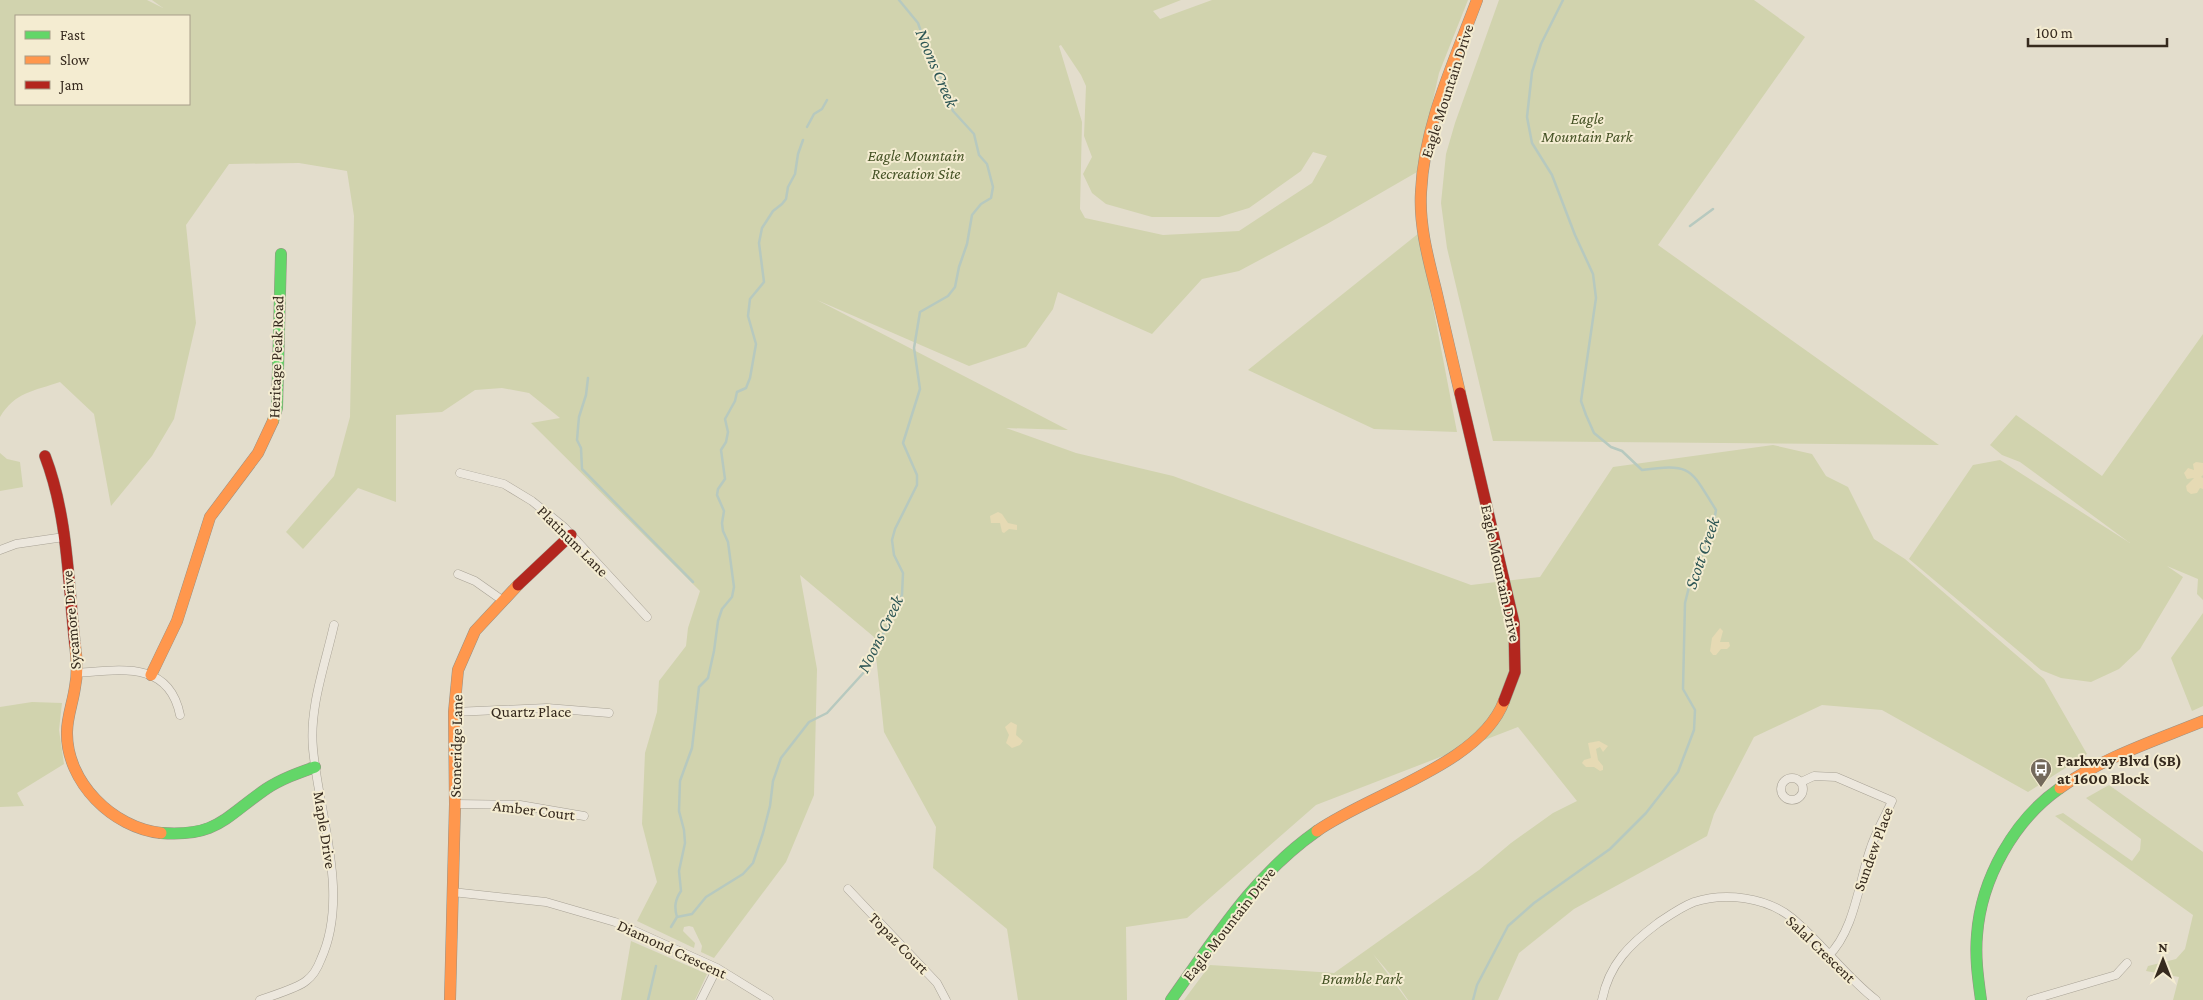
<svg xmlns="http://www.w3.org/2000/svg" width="2203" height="1000" font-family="'Crimson Pro',serif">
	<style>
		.green { fill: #d1d3ae; fill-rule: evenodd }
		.sand { fill: #e6dab4 }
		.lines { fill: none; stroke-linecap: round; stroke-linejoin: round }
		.stream { stroke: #b7c9bf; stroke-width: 2.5 }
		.street-casing { stroke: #a8a295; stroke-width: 9 }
		.fast-casing { stroke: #989185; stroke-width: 12 }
		.slow-casing { stroke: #989185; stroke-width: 12 }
		.jam-casing { stroke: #989185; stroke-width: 12 }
		.street { stroke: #ece7dd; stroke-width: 8 }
		.fast { stroke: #63d668; stroke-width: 11 }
		.slow { stroke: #ff974d; stroke-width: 11 }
		.jam { stroke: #b3261e; stroke-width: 11 }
		.labels { text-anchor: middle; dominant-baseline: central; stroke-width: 4; stroke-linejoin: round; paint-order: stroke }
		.street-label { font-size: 16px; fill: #362a1e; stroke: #f4ecd1 }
		.park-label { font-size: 16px; font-style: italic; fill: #455225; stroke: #f4ecd1 }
		.poi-label { font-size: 16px; font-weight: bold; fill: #362a1e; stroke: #f4ecd1; text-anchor: start }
		.water-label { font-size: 18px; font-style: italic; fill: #2d5655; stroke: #f4ecd1 }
	</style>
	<rect width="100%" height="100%" fill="#e3ddcc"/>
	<path class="green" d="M0 0H147L163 8 152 0H1181L1153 11 1160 19 1212 0H1468L1439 73 1417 172 1327 224 1239 271 1202 279 1152 334 1058 292 1053 309 1026 347 969 366 817 300 1068 430 1006 428 1076 453 1173 476 1471 585 1540 577 1613 467 1773 445 1812 454 1826 476 1848 487 1874 539 1905 559 2044 679 2087 754 2028 792 1882 710 1822 705 1754 737 1714 814 1707 836 1574 909 1519 953 1498 1000H1408L1390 974 1373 954 1407 1000H1184L1210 965 1334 973 1479 870 1511 843 1553 813 1577 801 1518 727 1316 805 1187 918 1126 927 1127 1000H1018L1007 929 933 868 936 827 884 732 874 637 800 575 817 669 814 795 786 862 714 958 701 952 702 946 693 927 689 926 684 927 683 931 695 943 694 948 637 921 657 882 642 824 645 753 657 712 659 681 686 646 688 628 700 591 531 423 560 418 529 393 502 388 475 390 442 412 396 415V502L358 488 303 549 286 532 334 476 350 417 354 216 347 171 299 163 229 164 186 225 196 323 174 419 152 456 111 506 94 414 60 382C34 391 15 392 0 417ZM16 16H189V104H16ZM1061 45 1081 75 1086 86 1084 136 1092 157 1083 174 1092 193 1106 204 1152 217H1219L1249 208 1301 171 1313 152 1327 156 1312 183 1239 231 1163 235 1085 218 1080 209 1082 122 1059 46Z
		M1499 0H1754L1805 37 1658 245 1939 445 1493 441 1447 248 1441 203 1446 154 1455 123Z
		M1419 233 1457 432 1374 429 1248 370Z
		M2203 334V600L2197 594 2198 579 2167 566 2183 577 2140 649 2119 669 2091 682 2061 678 2041 670 1909 559 1973 465 2000 460 2130 543 2020 462 2002 455 1990 445 2016 415 2102 476Z
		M0 453 7 459 20 462 23 487 0 491Z
		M2203 613V706L2192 711 2171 658Z
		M32 702 62 703 59 730 64 764 17 793 24 806 0 807V707Z
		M2109 785 2203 852V1000H2173L2179 977 2146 971 2148 966 2176 959 2185 949 2193 915 2055 816 2063 813 2132 861 2140 850 2141 839 2086 798Z
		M631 941 707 974 695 1000H621Z"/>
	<path class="sand" d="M2196 462 2203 463V475L2201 477 2203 478V489L2200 488 2197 493 2191 494 2187 491 2186 486 2194 478 2187 479 2184 473 2188 468 2194 470 2193 464Z
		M998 512 1002 514 1008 523 1017 525V530L1009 529 1004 533 1002 532 1000 523H991L990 516Z
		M1720 628 1723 631 1720 642H1729L1730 646 1727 649H1721L1716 655H1713L1710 651 1712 638Z
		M1011 722 1017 725 1016 735 1023 741 1020 745 1012 748 1006 743 1009 735 1005 727Z
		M1599 741 1608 746 1603 752 1600 747 1596 749 1598 760 1603 766V770L1600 771 1594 767H1586L1582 763 1584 760 1591 758 1588 743Z"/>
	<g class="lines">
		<path class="stream" d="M807 127 814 114 822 109 827 100
			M1690 226 1713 209
			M588 378 586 395 579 417 578 428 577 440 581 448 582 469 693 582
			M677 917C674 907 675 900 681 891L679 871 685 843 684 830 679 811 680 781 692 748 699 687 708 678 714 651 718 621 722 609 732 597 734 587 728 542 723 531 722 523 724 511 717 495 718 489 725 479 721 450 726 442 728 432 725 419 735 401 737 392 746 388 750 378 756 344 748 316 750 299 764 282 759 243 762 228 773 211 782 204 786 199 788 187 795 174 798 154 803 140
			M671 927 677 917 692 914 706 897 743 874 753 863 763 833 770 806 773 781 781 758 809 722 827 713 866 670 902 595 903 573 894 555 892 540 895 529 917 485V475L903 443 920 389 914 348 920 312 948 296 955 287 959 267 967 244 972 215 981 204 991 198 993 187 987 164 979 155 974 134 953 111 943 82 928 51 918 23 899 0
			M648 1000 656 966
			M1473 1000 1477 985 1508 926 1534 903 1610 849 1646 813 1678 772 1694 730 1695 710 1683 689 1685 603 1691 579 1712 532 1716 510C1690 469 1693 463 1642 470L1622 451 1611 447 1594 433 1586 415 1581 401 1596 298 1593 274 1575 235 1552 175 1532 143 1527 117 1532 72 1541 44 1563 0"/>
		<g class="street-casing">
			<path id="street" d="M460 473 504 484 532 501 564 527 647 617
				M0 550 16 544 64 537
				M458 574 475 581 502 600
				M77 673C120 670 169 660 180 715
				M454 712 547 708 609 713
				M1781 789a11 11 0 1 1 22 0a11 11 0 1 1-22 0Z
				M1801 782 1814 776 1836 777 1892 801C1885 817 1875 833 1870 850 1859 882 1854 932 1828 956
				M455 804 520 805 584 816
				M848 889 937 983 946 1000
				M452 892 546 902 615 922 717 968 769 1000
				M260 1000C271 996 298 988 306 981 313 976 318 967 321 959 350 896 319 815 313 749 309 708 325 665 334 625
				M701 1000 717 968
				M1602 1000C1609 964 1630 944 1658 923 1670 915 1681 907 1694 902 1725 892 1766 897 1792 918 1822 943 1845 976 1876 1000
				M2031 1000 2116 975 2127 963"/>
		</g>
		<g class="fast-casing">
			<path id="fast" d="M273 421 277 408 281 254
				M161 833C217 837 224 818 266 789 281 779 298 773 315 767
				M1171 1000C1216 937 1253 876 1317 831
				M1981 1000C1978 978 1975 957 1977 935 1981 879 2014 820 2060 788"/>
		</g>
		<g class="slow-casing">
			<path id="slow" d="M1460 393C1452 359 1444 324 1436 290 1428 258 1419 225 1421 192 1424 125 1454 62 1477 0
				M75 645C77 659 78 673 75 687 73 702 67 717 67 732 66 782 113 828 161 833
				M151 675 177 621 210 517 258 453 273 421
				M2060 788C2104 757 2154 741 2203 721
				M1317 831C1369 794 1481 764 1504 701
				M450 1000 455 804 454 712 458 670 475 631 518 585"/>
		</g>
		<g class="jam-casing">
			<path id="jam" d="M1460 393 1514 623 1515 672 1504 701
				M45 456C68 516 68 582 75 645
				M518 585 571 535"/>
		</g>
		<use href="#street" class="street"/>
		<use href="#fast" class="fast"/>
		<use href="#slow" class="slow"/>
		<use href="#jam" class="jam"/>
	</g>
	<defs>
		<g id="bus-pin" transform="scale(1.125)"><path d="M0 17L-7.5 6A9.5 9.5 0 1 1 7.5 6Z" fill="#73695b" stroke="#f4ecd1"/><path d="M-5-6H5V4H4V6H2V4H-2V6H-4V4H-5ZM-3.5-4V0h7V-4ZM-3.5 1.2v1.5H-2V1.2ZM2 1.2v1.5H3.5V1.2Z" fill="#fff"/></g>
	</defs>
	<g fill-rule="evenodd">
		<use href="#bus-pin" x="2041" y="769"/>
	</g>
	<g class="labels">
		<g class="street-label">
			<text transform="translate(1447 91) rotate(-72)">Eagle Mountain Drive</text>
			<text transform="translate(276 357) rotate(-88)">Heritage Peak Road</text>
			<text transform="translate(573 541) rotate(45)">Platinum Lane</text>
			<text transform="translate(1501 573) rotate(78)">Eagle Mountain Drive</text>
			<text transform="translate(71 620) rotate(-95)">Sycamore Drive</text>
			<text x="531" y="711">Quartz Place</text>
			<text transform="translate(456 746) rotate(-89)">Stoneridge Lane</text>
			<text transform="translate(534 810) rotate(7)">Amber Court</text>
			<text transform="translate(325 830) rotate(81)">Maple Drive</text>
			<text transform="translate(1873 849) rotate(-70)">Sundew Place</text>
			<text transform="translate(1229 924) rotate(-52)">Eagle Mountain Drive</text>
			<text transform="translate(899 943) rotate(46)">Topaz Court</text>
			<text transform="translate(672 949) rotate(25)">Diamond Crescent</text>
			<text transform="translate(1821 949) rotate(44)">Salal Crescent</text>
		</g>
		<g class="park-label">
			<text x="1587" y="118">Eagle<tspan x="1587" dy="18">Mountain Park</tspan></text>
			<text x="916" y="155">Eagle Mountain<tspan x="916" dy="18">Recreation Site</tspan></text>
			<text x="1362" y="978">Bramble Park</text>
		</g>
		<g class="poi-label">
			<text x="2057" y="760">Parkway Blvd (SB)<tspan x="2057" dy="18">at 1600 Block</tspan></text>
		</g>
		<g class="water-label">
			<text transform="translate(937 68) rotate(67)">Noons Creek</text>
			<text transform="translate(1702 553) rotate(-71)">Scott Creek</text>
			<text transform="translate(880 634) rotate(-64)">Noons Creek</text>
		</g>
	</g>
	<rect x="15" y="15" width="175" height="90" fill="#f4ecd1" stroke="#a89e89"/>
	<rect x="25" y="31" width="25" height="8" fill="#63d668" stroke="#a89e89"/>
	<text x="60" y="40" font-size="15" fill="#362a1e">Fast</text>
	<rect x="25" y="56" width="25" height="8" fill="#ff974d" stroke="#a89e89"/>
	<text x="60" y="65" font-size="15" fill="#362a1e">Slow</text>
	<rect x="25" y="81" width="25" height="8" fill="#b3261e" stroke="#a89e89"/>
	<text x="60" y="90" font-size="15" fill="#362a1e">Jam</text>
	<g transform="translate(2163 960)" stroke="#f4ecd1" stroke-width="4" paint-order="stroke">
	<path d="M0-4L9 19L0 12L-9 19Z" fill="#362a1e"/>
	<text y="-8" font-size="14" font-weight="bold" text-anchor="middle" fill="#362a1e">N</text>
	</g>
	<path d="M2028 38v8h139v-8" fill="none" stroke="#362a1e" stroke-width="2.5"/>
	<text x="2036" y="38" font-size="15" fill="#362a1e" stroke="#f4ecd1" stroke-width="4" paint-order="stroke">100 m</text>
</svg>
